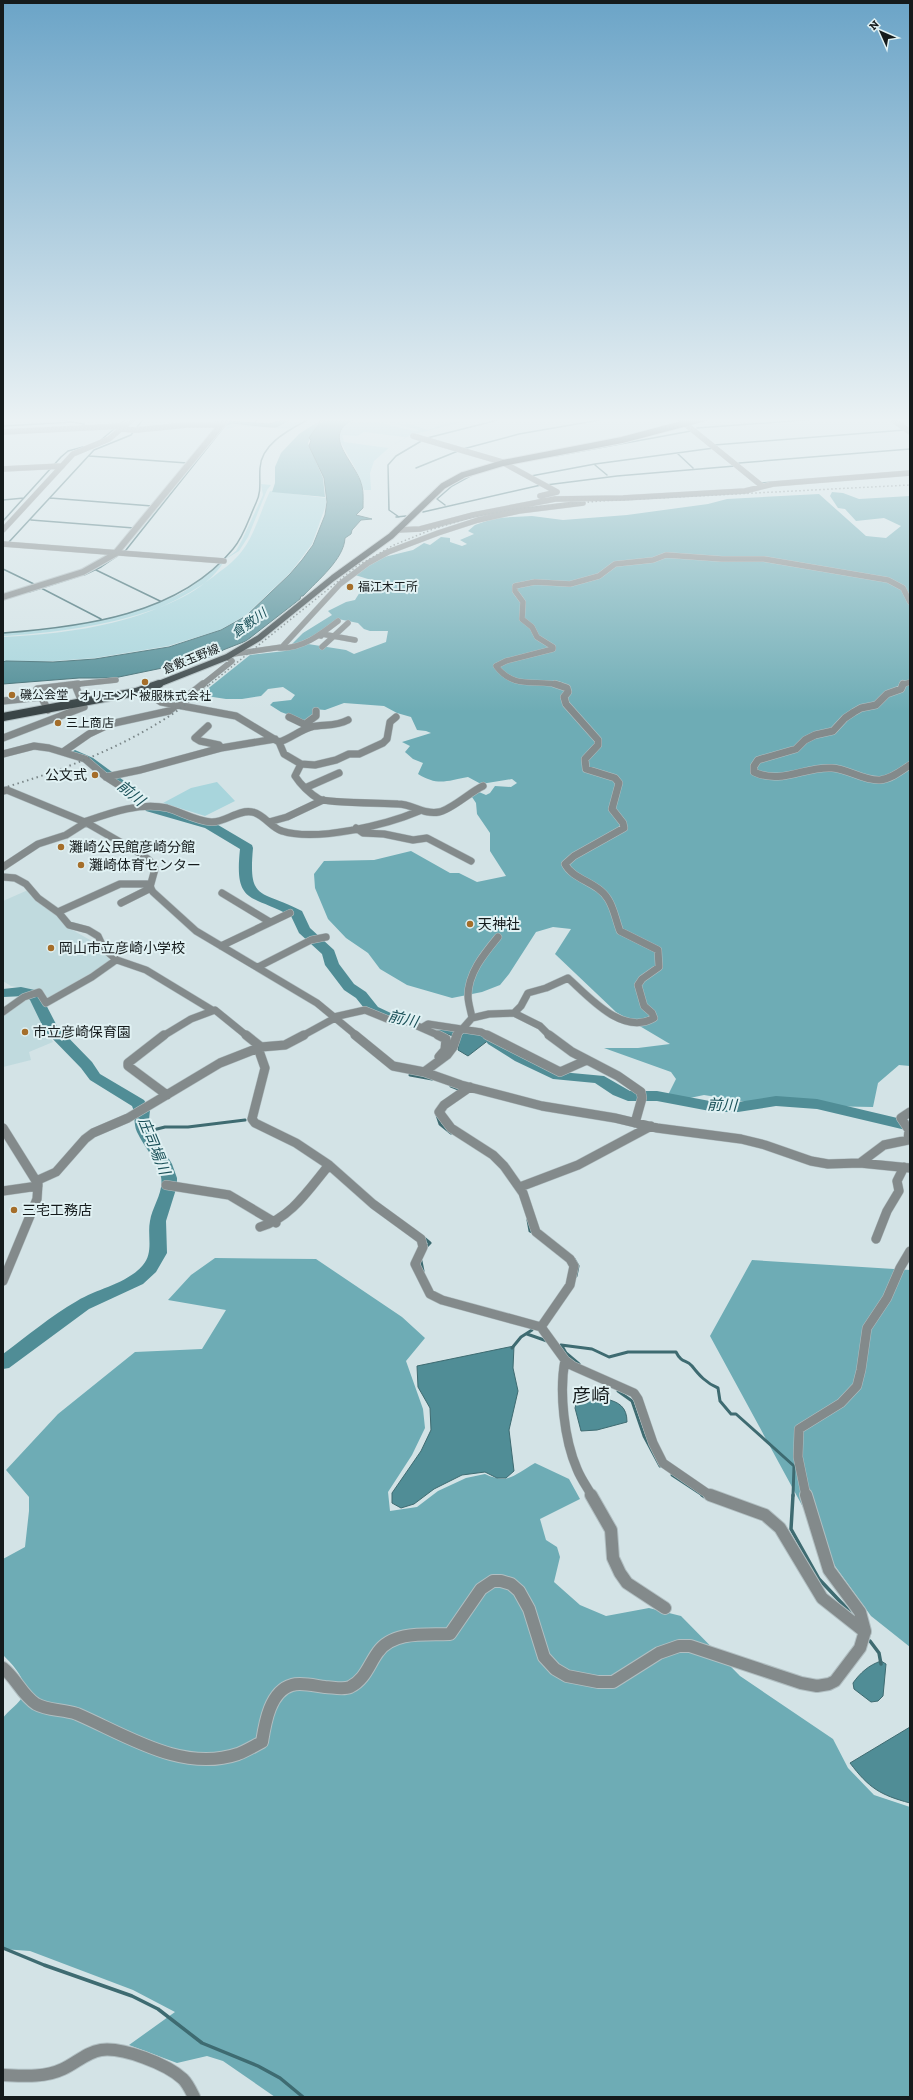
<svg xmlns="http://www.w3.org/2000/svg" width="913" height="2100" font-family="'Zilla Slab','Noto Sans JP',serif">
	<style>
		.built { fill: #c0dade }
		.green { fill: #a8d5dc; fill-rule: evenodd }
		.forest { fill: #6eacb5; fill-rule: evenodd }
		.water { fill: #508d96; stroke: #3e6b71 }
		.lines { fill: none; stroke-linecap: round; stroke-linejoin: round }
		.stream-far2 { stroke: #3e6b71; stroke-width: 1.5 }
		.stream-far1 { stroke: #3e6b71; stroke-width: 3 }
		.stream { stroke: #3e6b71; stroke-width: 3.5 }
		.river { fill: #508d96; fill-rule: evenodd }
		.minor-far3-casing { stroke: #b1bfc2; stroke-width: 6 }
		.minor-far2-casing { stroke: #b1bfc2; stroke-width: 8 }
		.minor-far1-casing { stroke: #b1bfc2; stroke-width: 10 }
		.minor-casing { stroke: #b1bfc2; stroke-width: 14 }
		.tertiary-casing { stroke: #b1bfc2; stroke-width: 8 }
		.primary-far1-casing { stroke: #b1bfc2; stroke-width: 8 }
		.primary-casing { stroke: #b1bfc2; stroke-width: 10 }
		.minor-far3 { stroke: #838a8b; stroke-width: 5.5 }
		.minor-far2 { stroke: #838a8b; stroke-width: 7 }
		.minor-far1 { stroke: #838a8b; stroke-width: 9 }
		.minor { stroke: #838a8b; stroke-width: 12 }
		.tertiary { stroke: #838a8b; stroke-width: 6 }
		.primary-far1 { stroke: #3a4547; stroke-width: 6 }
		.primary { stroke: #3a4547; stroke-width: 8 }
		.rail-far1 { stroke: #7b8789; stroke-width: 1.5; stroke-dasharray: 1.5 2.5; stroke-linecap: butt }
		.rail { stroke: #7b8789; stroke-width: 2; stroke-dasharray: 1.5 3.5; stroke-linecap: butt }
		.poi-dot { fill: #a56e2a; stroke: #e0f1f3; stroke-width: 1.5 }
		.labels { text-anchor: middle; dominant-baseline: central; stroke-width: 4; stroke-linejoin: round; paint-order: stroke }
		.far-poi-label { font-size: 12px; fill: #151b1c; stroke: #e0f1f3; text-anchor: start }
		.far-street-label { font-size: 12px; fill: #151b1c; stroke: #e0f1f3 }
		.far-water-label { font-size: 13px; font-style: italic; fill: #1a5058; stroke: #e0f1f3 }
		.poi-label { font-size: 14px; fill: #151b1c; stroke: #e0f1f3; text-anchor: start }
		.water-label { font-size: 15px; font-style: italic; fill: #1a5058; stroke: #e0f1f3 }
		.near-quarter-label { font-size: 19px; fill: #151b1c; stroke: #e0f1f3 }
	</style>
	<rect width="100%" height="100%" fill="#d3e3e6"/>
	<path class="built" d="M28 890 41 905 59 916 69 928 97 944 111 961 47 999 41 991 11 986 3 981V901Z
		M30 999 37 1011 41 1023 53 1042 29 1052 31 1060 3 1067V1014L26 1000Z"/>
	<path class="green" d="M295 418 306 419 289 429 238 426 224 430 228 424 232 423 271 428 278 427Z
		M359 418 414 431 419 430 374 418 405 425 408 424 389 418H391L428 430 439 426 413 418 440 426 445 424 427 418 447 424 464 420 459 418H478L411 435 391 446 374 461 370 473 371 490H364L355 468 340 441V430L347 424ZM364 432 404 437H406L388 448 344 442 342 435 357 436Z
		M261 484 271 485 267 490 248 537 239 551 224 560 236 551 242 540 263 495Z
		M270 491 326 498V505L312 544 291 572 246 615 220 630 168 646 95 658 54 661 3 662V637C76 633 152 623 213 577 223 569 234 562 242 551 255 534 261 510 270 491Z
		M221 562 223 563C189 618 62 633 3 636V633C55 630 106 622 155 604 164 600 175 597 183 592 197 584 209 572 221 562Z
		M217 782 235 801 205 816 163 803 191 788Z"/>
	<path class="forest" d="M324 418H328L317 425 308 443 323 478 325 497 272 492 275 483V467L281 453 299 434Z
		M832 492 843 493 859 499 910 496V1066L899 1065 878 1083 873 1107 768 1105 704 1095 685 1099 668 1095 676 1079 671 1072 604 1048H638L670 1044 616 1012 555 954 571 929 553 927 536 932 509 974 500 985 482 992 452 998 407 985 380 969 368 953 346 938 328 919 315 888 314 874 324 861 374 860 411 851 450 873H459L477 882 506 876 490 851V833L477 814 476 803 470 794 479 792 486 795 490 793 495 786 511 787 517 783 512 779 481 784 468 777C447 781 437 786 418 774L423 763 413 759 405 752 410 746 402 742 431 733 426 731 417 730 411 717 397 713 384 706 344 703 325 710 314 709V715L305 721 281 712 270 705 273 702 291 700 295 695 283 687 268 689 261 696 242 699H226L200 695 250 655 285 651 303 633 332 615 328 611 346 602 355 600 368 579 355 575 380 558 413 550 424 543 430 545 441 537 450 538V542L462 546 467 544 460 540 474 534 468 531 475 525 495 518 532 516 563 520 627 515 708 504 727 499 819 494 866 536 886 538 901 526 884 518 856 521 845 509 838 508 830 496ZM338 619 358 623 364 629 370 631H388L386 642 354 654 346 650 308 644Z
		M215 1258 316 1259 402 1317 425 1338 406 1361 423 1409 425 1428 412 1455 388 1492 390 1511 417 1507 438 1491 466 1478 485 1474C508 1485 514 1475 535 1463L569 1479 580 1499 540 1519 546 1540 557 1547 560 1557 554 1582 580 1605 606 1616 649 1608 681 1616 740 1676 833 1739 848 1768 874 1795 910 1807V2097H275L223 2061 207 2056 177 2063 129 2045 175 2012 133 1990 30 1951 3 1949V1718C8 1711 16 1706 21 1699 32 1684 13 1665 3 1655V1559L25 1547 29 1511V1497L6 1470 58 1414 135 1352 202 1349 226 1310 168 1300 191 1275Z
		M752 1260 910 1270V1647L871 1616 835 1566 710 1336Z"/>
	<path class="water" d="M288 418H294L276 427H270L232 423 227 425 131 428 228 421 269 424Z
		M329 418H358C320 432 350 456 360 480 364 490 363 497 363 508L356 515 372 519 361 520 352 530 351 534 345 538C344 559 318 580 303 596H301L300 599 246 641 223 650 219 654 201 660 114 678H79L3 684V662L6 661 53 662 95 659 169 647 221 630 246 616 290 574 302 560 313 545 325 515 327 502 324 478 309 446 311 440 309 438 318 425Z
		M430 1026 478 1034 490 1039 468 1056 458 1050 460 1038 427 1028Z
		M514 1346 513 1368 518 1391 509 1430 514 1471 506 1478H497L485 1472 462 1475 434 1489 414 1504 401 1508 392 1503V1493L421 1451 431 1430 430 1408 418 1387 417 1366Z
		M606 1399C619 1402 627 1407 627 1422L597 1430 581 1431 575 1408 577 1401Z
		M881 1661 886 1664 883 1696 878 1701 871 1702 854 1689 853 1683C860 1673 869 1665 881 1661Z
		M910 1727V1803C880 1795 869 1788 850 1763Z"/>
	<g class="lines">
		<path class="stream-far2" d="M49 418 84 424V428
			M254 424 258 418
			M3 426 73 422
			M697 428 832 418
			M427 438 506 418
			M101 440 127 418
			M714 445 905 430
			M463 449 519 434 611 418
			M677 453 693 468
			M89 456 187 463
			M555 456 691 431
			M739 463 910 449
			M595 465 607 475
			M416 468 458 451
			M531 476 595 464 714 448
			M761 483 772 482
			M546 485 617 476 735 466
			M50 498 152 506
			M3 500 24 498
			M445 505 437 499 452 486 472 475
			M423 512 541 485
			M396 517 406 516
			M399 517 389 510 388 465 396 456 423 440
			M31 520 134 528
			M3 521 61 457 68 451 83 447
			M9 542 94 450 131 435 144 418
			M3 569 36 585
			M96 570 160 601
			M84 575 101 567 126 550 231 418
			M41 588 101 619
			M29 592 79 576
			M3 633C82 627 179 615 233 549 244 536 249 518 256 503 262 491 259 480 260 468 261 444 289 430 307 420L306 418"/>
		<path class="stream-far1" d="M410 1075 432 1079
			M451 1086 461 1090
			M436 1112 440 1124 451 1133
			M145 1132 165 1127H188L245 1120
			M528 1220 530 1231 534 1233
			M424 1238 430 1243 425 1248
			M574 1259 578 1266 576 1276
			M421 1261 423 1271
			M527 1334 547 1341
			M561 1345 592 1349 609 1357 628 1352H676C682 1364 686 1359 692 1366 699 1375 706 1383 718 1388L720 1401 731 1414H736L794 1466 793 1496
			M562 1346 566 1353 579 1364
			M512 1348 521 1337 532 1330
			M618 1391 632 1401 644 1436 660 1466
			M672 1475 704 1496"/>
		<path class="stream" d="M702 1495 705 1497
			M793 1495 791 1529 819 1579 852 1614
			M870 1641 879 1653 881 1664
			M3 1948 44 1965 132 1996 158 2009 202 2043 258 2066 280 2078 303 2097"/>
		<path class="river" d="M75 750 93 758 127 783 121 787C107 783 98 770 86 763 80 760 73 759 69 754Z
			M150 804 213 822 252 845 253 848C248 903 261 889 302 911L310 928 334 950 339 964 354 984 366 992 378 1007 395 1015 397 1018 395 1021H385L368 1013 356 998 344 990 325 965 322 954 299 933 291 916C251 894 234 905 240 849L205 828 146 811 144 808Z
			M21 987 35 990 41 995 57 1026 92 1062 100 1074 144 1100 150 1110 149 1120 153 1132 172 1164 177 1178V1186L166 1221 167 1253 156 1272 143 1284 89 1309 9 1368 3 1369V1354C27 1336 51 1316 77 1301 98 1288 127 1284 143 1265 154 1252 147 1236 150 1221 152 1207 164 1192 161 1177 157 1160 144 1147 137 1132 133 1123 136 1114 132 1106L90 1080 81 1068 45 1031 30 1000 25 996 3 997V989Z
			M493 1037 561 1072 604 1076 630 1091H657L715 1102H738L776 1096 817 1099 910 1121V1131L817 1109 776 1106 738 1112H715L657 1101H628L613 1095 595 1083 553 1079 515 1061 488 1044 486 1041 488 1038Z"/>
		<g class="minor-far3-casing">
			<path id="minor-far3" d="M678 418 762 486
				M890 418 910 432
				M320 420 322 418
				M121 429 136 430 187 425H222
				M3 432 124 426
				M413 436 502 462 557 492 540 496 543 497
				M3 469 62 466
				M3 530 73 454 109 439 134 418
				M397 530 420 529 473 515 555 499 623 498 745 491 773 484 910 473
				M3 544 224 561
				M321 636 322 634 355 640
				M322 647 348 623
				M279 648C302 649 320 635 338 621
				M233 654 282 647 340 584 368 563 388 552 438 533 478 520 519 511 583 503
				M69 685 116 680
				M202 685 232 661 227 657
				M560 685C535 679 514 690 496 666L506 661 553 649V647L537 637 532 627 522 619 523 602 515 591V586L535 582 570 584 599 576 615 564 653 560 666 555 722 559H764L888 580 903 588 910 602
				M902 685 910 682"/>
		</g>
		<g class="minor-far2-casing">
			<path id="minor-far2" d="M903 684 901 689 887 694 876 705 861 708 854 712 845 718 833 731 815 735 805 740 796 749 758 760 754 766V772C781 785 805 766 832 768 849 769 863 781 880 780 891 779 901 771 910 765
				M143 690 161 702 236 716 279 742 284 754 301 764 295 776C300 784 310 794 319 799 325 803 386 803 398 804 412 804 424 815 439 812 451 810 470 792 483 786
				M3 701 41 697
				M48 710 37 689 78 684
				M289 717 310 727
				M304 725 316 716V711
				M208 726 195 738 200 741 219 745 221 748
				M3 738 84 707 75 685
				M279 742C290 739 300 730 311 727 324 724 335 727 348 720
				M63 752 89 734 110 724 169 711 203 684
				M3 754 34 746 49 748 85 759 106 777 128 791 142 806
				M301 764 315 765 336 760 349 754H359L383 743 387 739 390 722 396 717
				M106 777 140 770 221 748 275 739
				M305 788 339 773
				M3 791 7 790 87 823 141 854 149 860 155 869 150 887 153 892 196 931 317 1003 357 1036
				M84 822C110 813 139 802 167 808 181 812 196 821 211 822 224 823 239 809 252 812 264 814 271 828 282 831 316 842 386 825 419 811
				M269 822 287 817 323 800
				M356 828 363 833 384 834 413 840 427 838 471 861
				M3 867 38 844 66 835 85 823
				M3 877 15 878 26 884 38 898 59 913 69 925 88 930 98 936 104 949 117 960 146 970 212 1010
				M222 893 270 922
				M121 903 151 888
				M58 912 120 884H150
				M221 946 290 913
				M258 967 311 940 326 937
				M3 1012 24 997 39 992 46 1003 92 977 116 960
				M514 1013 540 1026 550 1036
				M334 1017 365 1010 392 1021H406L440 1036
				M472 1018C471 1011 468 1003 468 996 468 973 484 954 498 937
				M423 1027 428 1024 481 1032 489 1036
				M163 1036 191 1019 215 1010 247 1036
				M302 1036 335 1018
				M456 1036 472 1018 489 1014 514 1013 521 1006 528 993 546 988 568 978C590 998 623 1036 654 1018L652 1013 644 1006 638 985 642 979 659 967 658 950 620 931C616 921 614 908 608 899 598 882 573 880 565 864L574 856 624 828 623 823 612 809 619 783 615 778 586 769 585 759 598 745V740L566 704 564 697 568 692 567 688 555 684"/>
		</g>
		<g class="minor-far1-casing">
			<path id="minor-far1" d="M164 1035 128 1063V1066L167 1095
				M246 1035 261 1047
				M355 1035 393 1066 424 1072 461 1085 542 1106 615 1118 657 1128 741 1139 765 1145 811 1161 828 1164 860 1163 910 1168
				M438 1035 446 1039 445 1050 439 1057
				M487 1035 560 1072 587 1060
				M549 1035 572 1052 618 1076 641 1092 642 1098 635 1123
				M258 1048 265 1068 252 1119 255 1123 296 1143 329 1165 373 1204 421 1239 423 1247 415 1264 430 1294 442 1300 541 1327 565 1360 573 1366 634 1393 638 1399 653 1443 663 1463 711 1496
				M424 1072 447 1055 453 1047 457 1035
				M470 1087 444 1105 439 1112 451 1128 493 1155 504 1166 523 1193 536 1232 570 1259 574 1266 570 1285 541 1327
				M3 1128 38 1184 37 1199 3 1281
				M860 1163 884 1145 908 1140 909 1130 901 1118 910 1112
				M36 1181 56 1172 85 1139 93 1133 128 1118 220 1063 261 1047 285 1045 304 1035
				M166 1185 229 1195 276 1223
				M520 1187 578 1165 651 1126
				M3 1191 38 1186
				M260 1227C291 1218 309 1189 329 1165
				M876 1239 887 1211 899 1191 897 1181 904 1167
				M565 1360C559 1392 564 1439 577 1469 581 1479 587 1487 592 1496
				M806 1496 798 1457 799 1429 841 1403 857 1386 861 1370 867 1328 887 1298 900 1268 910 1251"/>
		</g>
		<g class="minor-casing">
			<path id="minor" d="M591 1495 611 1530 613 1558 620 1573 627 1583 665 1608
				M710 1495 765 1515 780 1528 822 1598 865 1632
				M3 1668C16 1678 22 1695 36 1704 48 1711 63 1709 77 1714 126 1735 182 1773 238 1754 246 1751 254 1746 262 1742 265 1723 270 1691 292 1685 301 1682 316 1686 325 1687 332 1687 343 1690 350 1687 365 1680 369 1664 378 1652 393 1630 428 1635 450 1634L481 1589 493 1581H501L511 1584 519 1591 529 1609 544 1657 555 1669 567 1676 598 1682H613L659 1653 679 1646H690L801 1683 817 1686 829 1684 835 1681 860 1648 865 1631 860 1612 829 1570 806 1495
				M3 2075C23 2076 44 2078 63 2069 76 2063 87 2052 101 2050 123 2047 167 2064 183 2079 188 2084 191 2091 194 2097"/>
		</g>
		<g class="tertiary-casing">
			<path id="tertiary" d="M3 597 83 572 115 554 227 418"/>
		</g>
		<g class="primary-far1-casing">
			<path id="primary-far1" d="M156 685 227 657 259 638 333 578 391 536 443 486 463 475 503 463 622 440 705 418"/>
		</g>
		<g class="primary-casing">
			<path id="primary" d="M3 717 136 692 159 684"/>
		</g>
		<use href="#minor-far3" class="minor-far3"/>
		<use href="#minor-far2" class="minor-far2"/>
		<use href="#minor-far1" class="minor-far1"/>
		<use href="#minor" class="minor"/>
		<use href="#tertiary" class="tertiary"/>
		<use href="#primary-far1" class="primary-far1"/>
		<use href="#primary" class="primary"/>
		<path class="rail-far1" d="M209 685 357 566 394 545 433 529 473 517 515 509 600 501 910 485"/>
		<path class="rail" d="M3 788C63 770 119 749 171 715 185 706 197 694 210 684"/>
	</g>
	<linearGradient id="sky" x2="0" y2="1"><stop stop-color="#6ba4c7"/><stop offset="0.59" stop-color="#ebf2f4"/><stop offset="1" stop-color="#ebf2f4" stop-opacity="0"/></linearGradient>
	<rect width="913" height="712" fill="url(#sky)"/>
	<g class="poi-dot">
		<circle cx="350" cy="587" r="4"/>
		<circle cx="145" cy="682" r="4"/>
		<circle cx="12" cy="695" r="4"/>
		<circle cx="58" cy="723" r="4"/>
		<circle cx="95" cy="775" r="4"/>
		<circle cx="61" cy="847" r="4"/>
		<circle cx="81" cy="865" r="4"/>
		<circle cx="470" cy="924" r="4"/>
		<circle cx="51" cy="948" r="4"/>
		<circle cx="25" cy="1032" r="4"/>
		<circle cx="14" cy="1210" r="4"/>
	</g>
	<g class="labels">
		<g class="far-poi-label">
			<text x="358" y="587">福江木工所</text>
			<text x="20" y="695">磯公会堂</text>
			<text x="145" y="696" text-anchor="middle">オリエント被服株式会社</text>
			<text x="66" y="723">三上商店</text>
		</g>
		<g class="far-street-label">
			<text transform="translate(191 659) rotate(-22)">倉敷玉野線</text>
		</g>
		<g class="far-water-label">
			<text transform="translate(249 623) rotate(-36)">倉敷川</text>
		</g>
		<g class="poi-label">
			<text x="87" y="775" text-anchor="end">公文式</text>
			<text x="69" y="847">灘崎公民館彦崎分館</text>
			<text x="89" y="865">灘崎体育センター</text>
			<text x="478" y="924">天神社</text>
			<text x="59" y="948">岡山市立彦崎小学校</text>
			<text x="33" y="1032">市立彦崎保育園</text>
			<text x="22" y="1210">三宅工務店</text>
		</g>
		<g class="water-label">
			<text transform="translate(131 793) rotate(39)">前川</text>
			<text transform="translate(403 1019) rotate(13)">前川</text>
			<text transform="translate(722 1105) rotate(2)">前川</text>
			<text transform="translate(154 1146) rotate(68)">庄司場川</text>
		</g>
		<g class="near-quarter-label">
			<text x="591" y="1395">彦崎</text>
		</g>
	</g>
	<rect width="913" height="2100" fill="none" stroke="#151b1c" stroke-width="8"/>
	<g transform="translate(881 32) rotate(315)" stroke="#e0f1f3" stroke-width="3" paint-order="stroke">
	<path d="M0-3L7 15L0 10L-7 15Z" fill="#151b1c"/>
	<text y="-6" font-size="11" font-weight="bold" text-anchor="middle" fill="#151b1c">N</text>
	</g>
</svg>
